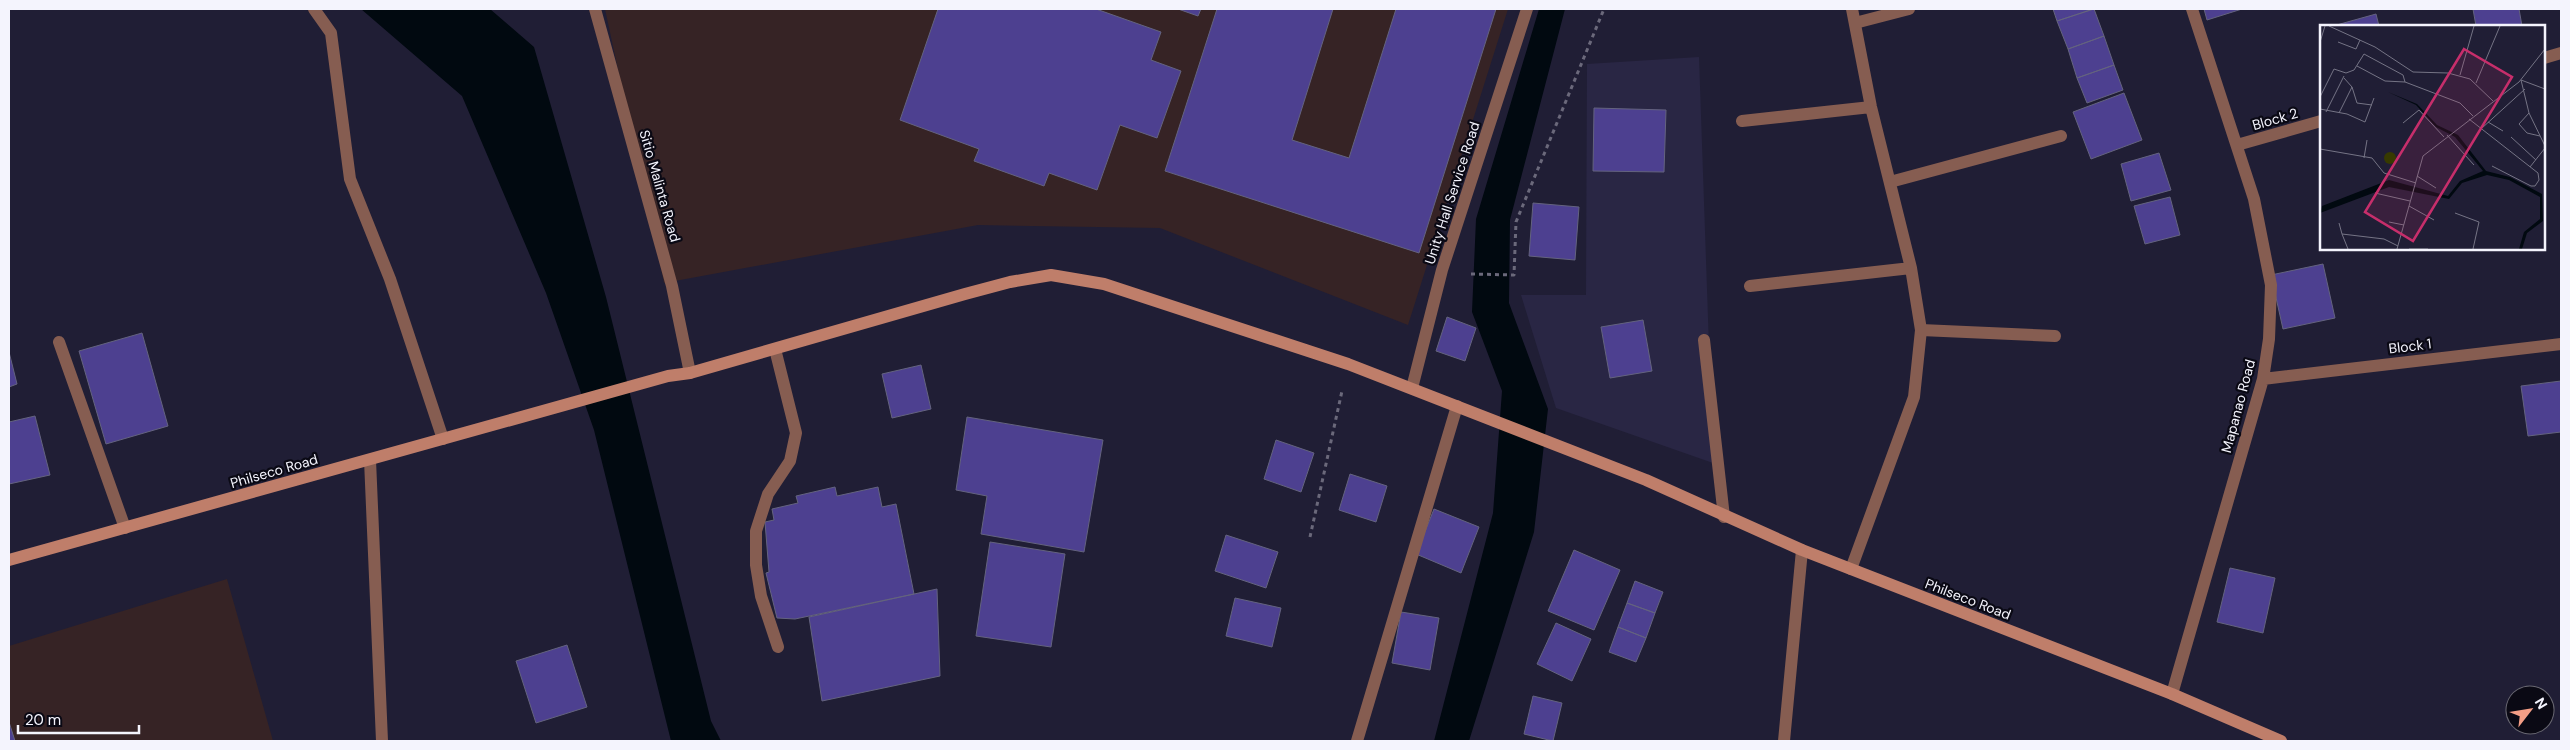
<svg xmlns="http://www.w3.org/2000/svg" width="2570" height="750" font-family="'DM Sans',sans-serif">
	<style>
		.built { fill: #292644 }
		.industrial { fill: #362325 }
		.water { fill: #010910 }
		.building { fill: #4d4090; stroke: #64637f }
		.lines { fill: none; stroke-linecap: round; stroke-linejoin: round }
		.path { stroke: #6b697b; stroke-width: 3; stroke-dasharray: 4 4; stroke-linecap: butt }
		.lane { stroke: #865d51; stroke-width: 12 }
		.street { stroke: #865d51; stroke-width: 12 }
		.secondary { stroke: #bf7e6a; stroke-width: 12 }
		.labels { text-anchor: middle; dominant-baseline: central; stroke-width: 4.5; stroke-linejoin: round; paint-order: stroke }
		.street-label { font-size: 14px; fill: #f4f4fd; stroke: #0a0914 }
		.inset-road { fill: none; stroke: #757485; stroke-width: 1 }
		.view { fill: #c72e6b; fill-opacity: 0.15; stroke: #c72e6b; stroke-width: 2.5 }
		.inset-edge { fill: none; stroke: #f4f4fd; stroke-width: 2.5 }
	</style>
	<rect width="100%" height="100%" fill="#201e35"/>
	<path class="built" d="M1699 57 1713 463 1556 408 1521 295H1586L1587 64Z"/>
	<path class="industrial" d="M605 9H1508L1408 325 1160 228 978 225 664 283Z
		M227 579 273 741H9V646Z"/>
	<path class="water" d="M361 9H490L534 47 606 297 711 721 721 741H671L594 430 546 293 462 96Z
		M1539 9H1565L1510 220 1509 303 1548 409 1534 532 1469 741H1434L1493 513 1502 391 1472 312 1476 219Z"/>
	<path class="building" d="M938 9H1096L1161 32 1151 60 1181 71 1157 138 1120 125 1097 190 1049 173 1044 186 974 161 979 149 900 120Z
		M1178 9H1201L1198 16Z
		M1217 9H1333L1292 140 1349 158 1396 9H1496L1419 253 1165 171Z
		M2053 9H2093L2057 21Z
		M2094 9 2104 36 2068 49 2057 21Z
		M2204 9H2242L2207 20Z
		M2473 9H2519L2522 26H2476Z
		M2376 14 2379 26H2333Z
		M2104 36 2114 65 2077 78 2068 49Z
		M2114 65 2123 90 2087 103 2077 78Z
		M2124 93 2142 140 2091 159 2073 112Z
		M1594 108 1666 110 1664 172 1593 171Z
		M2159 153 2171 190 2131 201 2121 164Z
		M2170 197 2180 235 2145 244 2134 206Z
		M1533 203 1579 207 1575 260 1529 256Z
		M2323 264 2335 318 2283 329 2271 275Z
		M1447 317 1476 328 1465 361 1436 351Z
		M1643 320 1652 371 1610 378 1601 327Z
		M142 333 168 426 106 444 79 351Z
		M9 352 17 384 9 387Z
		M921 365 931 409 892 418 882 374Z
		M2561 381V432L2528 436 2521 386Z
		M35 416 50 475 9 484V422Z
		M967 417 1103 440 1084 552 981 534 987 496 956 490Z
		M1276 440 1314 453 1301 492 1264 479Z
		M1350 474 1387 486 1376 522 1339 510Z
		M835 487 837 496 878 487 882 507 896 504 914 594 795 619 777 618 766 573 769 572 765 522 774 520 772 509 798 503 796 496Z
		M1434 509 1479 527 1461 573 1416 554Z
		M1226 535 1278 552 1266 588 1215 571Z
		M990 542 1065 554 1051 647 976 636Z
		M1574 550 1620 570 1594 630 1548 611Z
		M2230 568 2275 578 2263 633 2217 622Z
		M1635 581 1663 592 1655 613 1627 603Z
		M937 589 940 676 822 701 809 617Z
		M1235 598 1281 608 1272 647 1226 636Z
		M1627 603 1655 613 1646 638 1618 627Z
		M1401 612 1439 618 1430 670 1392 663Z
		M1556 623 1591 639 1572 681 1537 664Z
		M1618 627 1646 638 1636 662 1609 652Z
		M567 645 587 707 536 723 516 661Z
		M1533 696 1562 703 1553 741 1524 734Z
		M9 722 15 741H9Z"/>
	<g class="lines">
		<path class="path" d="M1471 274 1514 275 1516 222 1604 9
			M1310 537 1342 391"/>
		<path class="lane" d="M314 9 331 33 350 179 390 279 443 439
			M1704 340 1724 517
			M59 342 125 528
			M1412 388 1442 270 1527 9
			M1784 741 1802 550"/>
		<path class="street" d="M595 9 672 286 690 373
			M1855 23 1909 9
			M2544 58 2561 53
			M1742 121 1871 107
			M2237 145 2321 121
			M1890 182 2061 136
			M1750 286 1911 268
			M1921 330 2055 336
			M775 349 796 433 790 461 768 494 756 531V565L761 596 778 647
			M2263 379 2561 344
			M370 460 382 741
			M1851 569 1914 397 1921 330 1911 268 1871 107 1852 9
			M2172 694 2263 379 2269 339 2271 285 2254 199 2192 9
			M1357 741 1457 406"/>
		<path class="secondary" d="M9 560 668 376 690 373 965 294 1010 282 1051 275 1104 284 1348 364 1646 480 1802 550 2172 694 2281 741"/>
	</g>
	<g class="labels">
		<g class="street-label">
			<text transform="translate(2275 119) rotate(-16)">Block 2</text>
			<text transform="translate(660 186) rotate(74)">Sitio Malinta Road</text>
			<text transform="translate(1452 193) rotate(-72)">Unity Hall Service Road</text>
			<text transform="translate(2410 346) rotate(-7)">Block 1</text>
			<text transform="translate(2238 406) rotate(-75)">Mapanao Road</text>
			<text transform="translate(274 471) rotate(-16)">Philseco Road</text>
			<text transform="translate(1968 599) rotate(21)">Philseco Road</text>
		</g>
	</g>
	<g transform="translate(2320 25)">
		<rect width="225" height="225" fill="#201e35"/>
		<path d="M64 133a6 6 0 1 1 12 0a6 6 0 1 1-12 0Z" fill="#373a00"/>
		<path d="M68 67 97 79 117 100 138 110 166 146 190 152 222 169 223 196 207 208 202 224H199L204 207 220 194V172L189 155 167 150 142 158 129 174 69 162 0 188 2 181 69 155 128 171 140 156 163 146 135 112 116 102 96 80Z" fill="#010910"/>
		<path class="inset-road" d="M9 1 55 22 93 47 128 48 150 54 173 76M0 17 5 1M18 17 36 24 40 15M37 41 65 56 85 57 140 78 153 91M140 50 154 1M24 53 32 62 37 78 52 80M201 55 209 88 225 121M201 55 225 64M156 58 180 1M0 72 14 44 26 48 34 45 44 29 83 50 85 57M0 84 27 89 45 97 54 73M6 87 24 51M19 88 32 62M209 88 199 99 207 108 220 111M149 94 218 148 219 155 215 161H211L172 141M168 97 183 106M83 98 99 85 124 112M162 103 205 64M127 110 154 140M191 112 216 135M0 124 52 133 64 148 96 158M44 133 47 115M210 142 225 123M97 151 116 163M55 168 90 176M89 181 114 195M135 188 159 197 153 224M69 197 84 200M19 198 22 209 64 214 78 221M22 209 28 224M77 224 103 131 199 57 225 24M89 224H108"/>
		<path class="view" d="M144 24 192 52 93 216 45 187Z"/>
		<rect width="225" height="225" class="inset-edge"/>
	</g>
	<rect width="2570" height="750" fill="none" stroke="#f4f4fd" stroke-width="20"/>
	<g transform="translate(2530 710) rotate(59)"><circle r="24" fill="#0a0914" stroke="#686771"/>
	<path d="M0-4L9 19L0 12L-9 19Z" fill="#f49e86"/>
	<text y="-8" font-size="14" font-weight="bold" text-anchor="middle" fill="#f4f4fd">N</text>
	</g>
	<path d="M18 725v8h121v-8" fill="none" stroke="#f4f4fd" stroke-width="2.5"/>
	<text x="25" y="725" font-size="15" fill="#f4f4fd" stroke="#0a0914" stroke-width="4" paint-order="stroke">20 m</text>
</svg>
